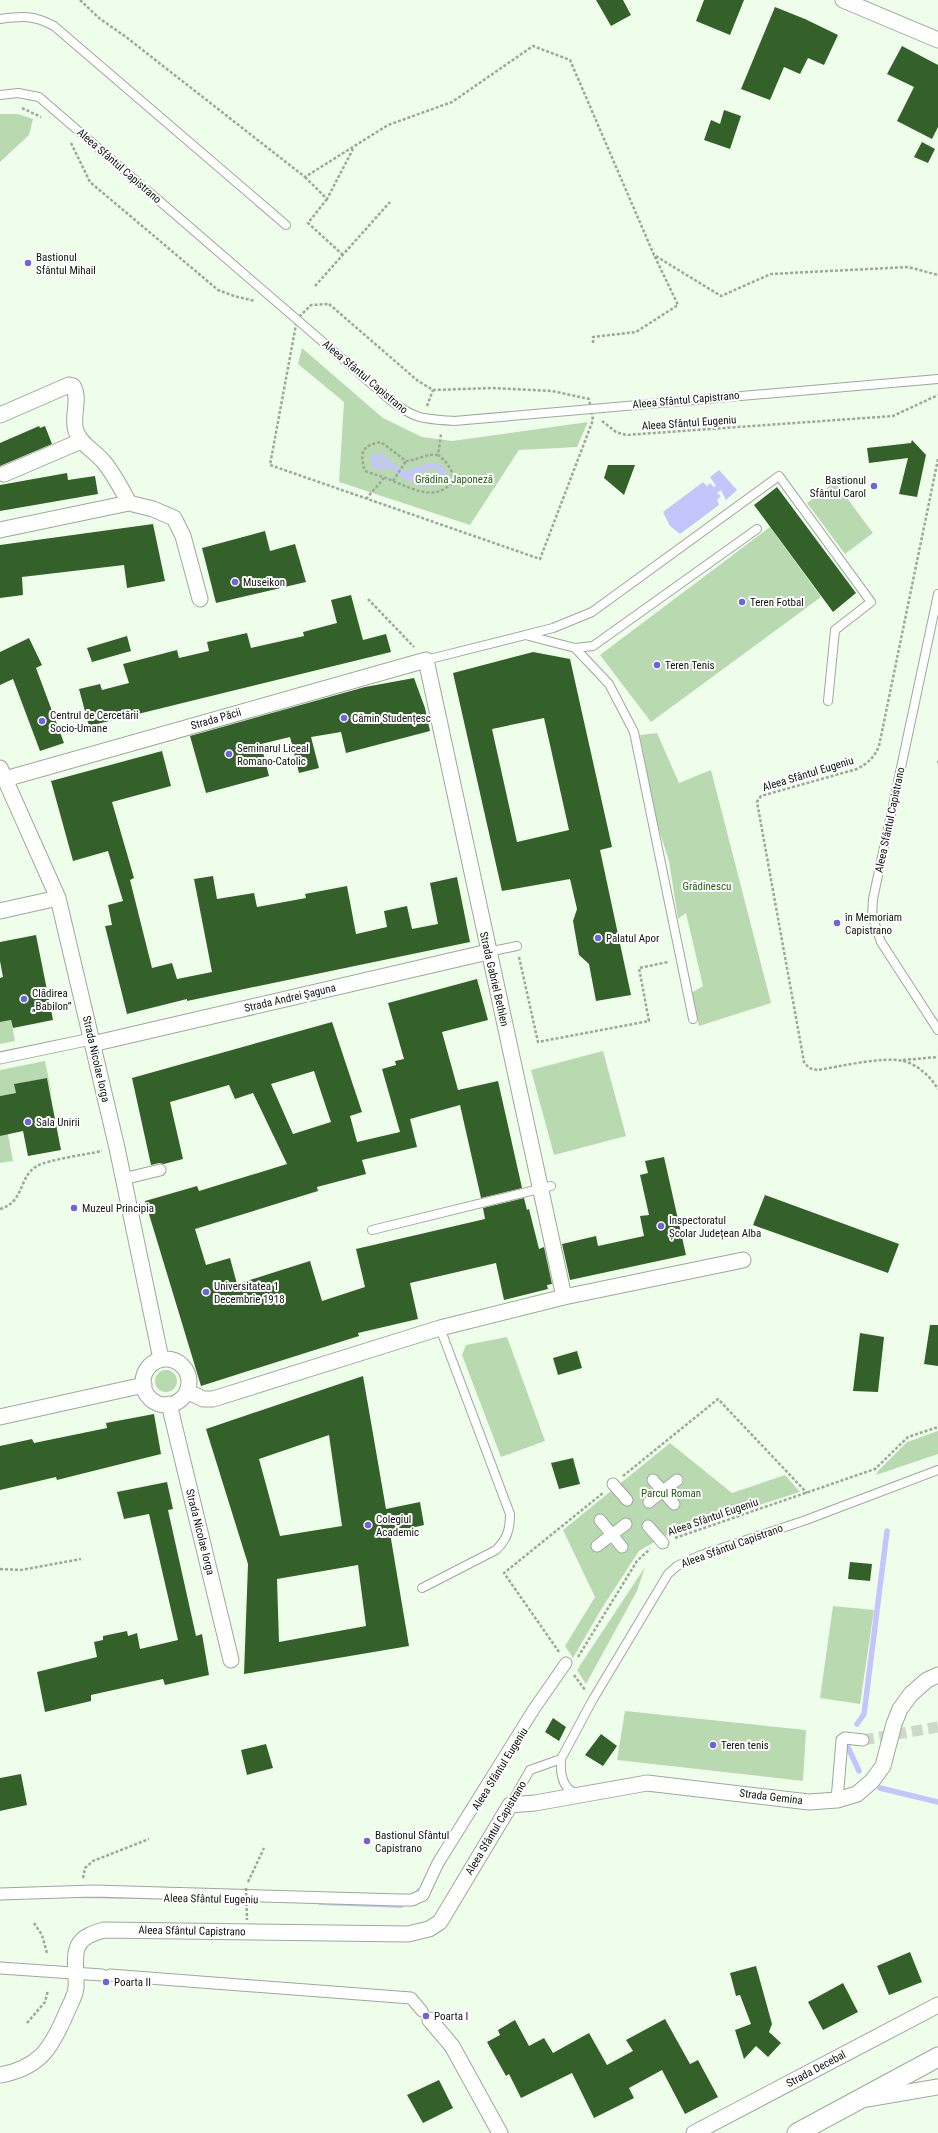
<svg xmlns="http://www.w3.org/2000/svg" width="938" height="2133" font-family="'Roboto Condensed',sans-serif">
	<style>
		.green { fill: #b9dab1 }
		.water { fill: #c5c5fe }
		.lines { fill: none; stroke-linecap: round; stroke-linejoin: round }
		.stream { stroke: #c5c5fe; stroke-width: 5.5 }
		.building { fill: #346129; fill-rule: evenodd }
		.pedestrian-tunnel { stroke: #cddaca; stroke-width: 11; stroke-dasharray: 11 5.5; stroke-linecap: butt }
		.service-casing { stroke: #9ca999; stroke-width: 10 }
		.pedestrian-casing { stroke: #9ca999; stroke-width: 13 }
		.minor-casing { stroke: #9ca999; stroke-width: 17 }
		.tertiary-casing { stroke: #9ca999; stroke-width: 21 }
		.path { stroke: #9da89a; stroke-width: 2.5; stroke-dasharray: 3 2; stroke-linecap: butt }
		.service { stroke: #fff; stroke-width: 8 }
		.pedestrian { stroke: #fff; stroke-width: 11 }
		.minor { stroke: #fff; stroke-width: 15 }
		.tertiary { stroke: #fff; stroke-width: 19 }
		.path-bridge { stroke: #9da89a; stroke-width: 2.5; stroke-dasharray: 3 2; stroke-linecap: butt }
		.poi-dot { fill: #7161db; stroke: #fff; stroke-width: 1.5 }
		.labels { text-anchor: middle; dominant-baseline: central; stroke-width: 4; stroke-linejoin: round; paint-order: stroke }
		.street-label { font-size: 11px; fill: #0f140e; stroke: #fff }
		.poi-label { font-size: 11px; fill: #0f140e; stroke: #fff; text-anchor: start }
		.park-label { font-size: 11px; fill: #22620f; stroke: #fff }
	</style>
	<rect width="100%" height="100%" fill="#effdeb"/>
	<path class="green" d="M0 114H18L33 119 29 135 0 162Z
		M302 348 383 418 422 437 452 441 588 422 577 447 519 450 470 525 339 482 344 402 298 364Z
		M835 482 873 533 845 554 807 503Z
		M770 527 821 597 651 722 600 655Z
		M657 733 679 783 711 770 771 1003 699 1026 691 993 703 986 686 913 678 919 669 861 654 814 640 735Z
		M11 1020 15 1041 0 1044V1022Z
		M603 1051 626 1136 554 1155 531 1070Z
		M45 1061 53 1100 47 1078 15 1084 16 1093 0 1096V1070Z
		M8 1134 13 1161 0 1163V1136Z
		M507 1337 545 1441 501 1457 462 1355 466 1345Z
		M155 1381a11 11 0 1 1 22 0a11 11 0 1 1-22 0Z
		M938 1431V1454L876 1475 879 1470 907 1442Z
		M670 1443 732 1493 785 1475 800 1492 668 1534 639 1551 602 1608 573 1658 565 1646 595 1597 563 1530Z
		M645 1567 637 1591 586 1684 577 1670Z
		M833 1606 874 1610 860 1704 820 1698Z
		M625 1711 806 1730 803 1781 617 1760Z"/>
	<path class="water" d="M719 470 737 490 726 500 721 490 717 493 721 496 717 500 719 505 680 534 670 526 663 512 703 482 707 486 710 483 714 487 716 486 710 477Z
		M418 1888 421 1890 402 1908 319 1905V1902L399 1906 411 1897Z
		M71 1894 201 1898 197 1900 70 1898Z"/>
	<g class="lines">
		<path class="stream" d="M384 467 374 464V457L380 456 403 475C415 472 425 465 437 466L443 472 442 479C429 488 416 480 403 475
			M857 1724 864 1714 887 1531
			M845 1741 859 1771
			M880 1788 938 1802"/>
	</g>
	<path class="building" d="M596 0H623L631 15 611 26Z
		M704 0H744L730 35 696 21Z
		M775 7 805 19 838 35 824 65 808 58 800 74 784 67 770 100 741 89Z
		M902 46 938 65V127L932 139 897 121 914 87 887 74Z
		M724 110 741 116 730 149 704 140 711 120 720 124Z
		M922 142 935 149 928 163 914 157Z
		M39 426 40 428 45 426 52 444 0 466V443Z
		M912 440 926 455 917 497 899 494 908 458 869 463 867 448 911 443Z
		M608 465H635L624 495 604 478Z
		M67 473 68 480 95 476 98 494 0 511V485Z
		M777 487 856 593 833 612 754 505Z
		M153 524 165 581 127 588 124 565 22 577 23 595 0 598V545Z
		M265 531 270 551 295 544 306 582 216 603 202 548Z
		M351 595 363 640 386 634 391 652 89 726 79 689 100 684 102 690 129 683 123 664 177 650 179 658 209 651 207 642 247 633 251 648 304 636 303 632 337 623 331 600Z
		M127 636 131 651 92 662 87 648Z
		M29 638 42 665 36 668 64 743 40 751 13 679 0 685V652Z
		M533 652 570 659 612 847 600 850 631 995 596 1001 589 964 579 955 573 921 577 909 570 879 502 891 453 673ZM544 718 569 830 517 842 492 729Z
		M414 678 425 708 430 731 346 753 341 732 311 737 319 768 299 773 290 737 261 744 269 776 206 793 190 736 365 687Z
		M162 751 171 786 112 802 134 878 130 880 152 968 172 963 177 979 212 972 194 879 213 876 217 899 254 893 257 907 306 898 305 894 347 886 356 934 387 927 384 911 407 906 412 929 438 924 430 883 457 877 470 942 187 1001V999L127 1014 105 926 112 925 108 905 123 901 108 851 73 861 51 781Z
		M36 935 53 1020 13 1028 11 1020 0 1022V978L3 977 0 961V942Z
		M477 979 488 1020 442 1032 458 1090 498 1081 522 1188 481 1198 460 1105 410 1119 417 1147 362 1160 366 1174 317 1187 318 1191 195 1229 206 1265 230 1258 237 1284 310 1261 322 1301 365 1287 356 1249 485 1219 483 1208 524 1198 527 1210 529 1209 539 1249 544 1247 552 1284 547 1285 548 1289 504 1300 496 1263 410 1283 418 1319 358 1333 359 1336 201 1386 145 1201 197 1186 199 1191 287 1164 253 1093 235 1099 229 1085 170 1102 183 1159 164 1164 159 1163 151 1165 132 1078 332 1022 362 1112 350 1116 357 1142 400 1132 382 1069 396 1065 395 1061 404 1059 388 1003ZM314 1071 331 1122 293 1134 271 1084Z
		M47 1078 61 1150 28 1156 23 1131 0 1136V1096L16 1093 14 1084Z
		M664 1157 686 1255 570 1280 562 1244 596 1236 598 1246 644 1236 640 1216 649 1215 640 1175 648 1173 645 1161Z
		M765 1195 899 1244 888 1273 753 1225Z
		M930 1325H938V1366L924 1364Z
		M860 1333 884 1337 878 1392 853 1391Z
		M577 1351 582 1368 558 1375 553 1358Z
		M363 1376 386 1509 420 1502 424 1525 390 1533 409 1646 244 1674 248 1564 206 1429ZM329 1435 342 1526 280 1536 259 1459ZM358 1565 366 1626 279 1642 277 1579Z
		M154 1414 161 1454 57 1480 56 1477 0 1490V1446L32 1439 34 1443 107 1428 106 1423Z
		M573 1458 580 1484 559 1489 551 1463Z
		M167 1482 173 1509 168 1510 196 1636 202 1634 209 1675 165 1685 163 1679 91 1695V1701L45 1712 37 1672 97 1657 94 1642 103 1640V1636L127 1631 128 1636 137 1633 140 1649 178 1640 149 1514 124 1519 117 1492Z
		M850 1562 872 1564 870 1581 848 1579Z
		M553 1718 566 1727 559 1741 545 1732Z
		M601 1734 617 1746 603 1766 585 1755Z
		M266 1744 273 1768 247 1775 241 1750Z
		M21 1774 27 1805 0 1811V1778Z
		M910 1952 922 1982 889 1995 877 1966Z
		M756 1966 772 2024 769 2032 781 2043 768 2057 756 2046 744 2059 735 2030 751 2024 740 1995 736 1996 730 1973Z
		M843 1983 858 2012 823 2030 808 2002Z
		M665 2019 690 2064 698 2060 718 2097 685 2114 662 2070 629 2088 634 2098 594 2118 572 2073 521 2098 509 2074 506 2076 487 2042 500 2035 498 2030 515 2020 529 2046 544 2038 553 2053 589 2033 607 2065 633 2051 626 2040Z
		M439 2080 453 2108 423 2123 407 2095Z"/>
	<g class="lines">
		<path class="pedestrian-tunnel" d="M863 1740 938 1727"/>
		<g class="service-casing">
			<path id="service" d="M0 19C23 16 34 15 54 26L286 225
				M0 95 18 93 39 97 389 399C414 419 422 419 454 421L938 379
				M938 594 873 899 872 916 881 942 938 1030
				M529 636 575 648 593 646 757 529
				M575 648 609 684 634 732 693 1019
				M426 660 553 628 592 612 779 476 871 602 835 630 828 701
				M488 952 517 946
				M372 1230 551 1186
				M422 1588 496 1550C507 1539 510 1530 510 1514L440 1328
				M561 1759C560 1773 562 1789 577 1794
				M510 1805 530 1770 561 1759 592 1701 668 1574 677 1566 701 1555 806 1520 938 1470"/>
		</g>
		<g class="pedestrian-casing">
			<path id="pedestrian" d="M0 1058 91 1039
				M123 1179 160 1170
				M653 1480 674 1504
				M613 1484 627 1500
				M649 1502 677 1480
				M600 1520 622 1547
				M648 1526 663 1543
				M597 1546 626 1524
				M837 1800 842 1740 845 1738 863 1740
				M0 1894 94 1891 400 1900H412L423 1895 438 1863 534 1709 566 1663
				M0 1968 102 1975
				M110 1975 411 1998 422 2011"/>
		</g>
		<g class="minor-casing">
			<path id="minor" d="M843 0 938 40
				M0 415 69 385 73 386C81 399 71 417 76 431 81 445 94 450 103 461 114 474 121 488 129 503
				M4 474 81 441
				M0 530 129 503 153 509 174 518 183 536 200 599
				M0 768 58 898 117 1148 161 1359
				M5 779 426 660 564 1297
				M0 911 58 898
				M92 1044 488 952
				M143 1382a23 23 0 1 1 46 0a23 23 0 1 1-46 0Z
				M187 1391 203 1399H213L440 1328 564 1297 743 1260
				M169 1404 231 1660
				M0 1417 144 1385
				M430 2020 452 2046 500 2133
				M0 2075C39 2068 51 2049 66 2014 69 2006 75 1997 76 1988 77 1976 73 1956 78 1946 83 1936 94 1933 104 1930L408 1934 429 1929 440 1922 510 1805 535 1803 647 1783 809 1802 837 1800 857 1794 872 1781 883 1766 894 1724 900 1709 911 1694 927 1680 938 1675
				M867 2099 938 2087
				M694 2133 938 2005"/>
		</g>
		<g class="tertiary-casing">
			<path id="tertiary" d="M797 2133 938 2057"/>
		</g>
		<path class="path" d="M80 0 99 18 126 37 305 177 388 125 452 102 533 46 570 60 654 255 721 296 771 274 908 267 938 275
			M22 108 41 117
			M71 143 90 182 218 290 234 296 255 301
			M305 177 327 199 353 149
			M327 199 308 223 343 255
			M315 286 390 202
			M329 304 418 381 433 390 493 388 552 391 589 399 593 420 540 559 270 465 297 319 311 305Z
			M593 343V337L636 332 678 305 654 255
			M427 406 433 390
			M602 421 616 432 626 435 893 416 938 395
			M438 455C428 453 417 460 406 461L381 442C362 445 359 453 365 471 375 475 385 477 395 482 416 490 437 502 454 480 452 469 447 462 438 455L441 434
			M938 459 879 746C874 758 868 763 857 769L761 796 757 802 804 1062 809 1068 817 1070C839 1067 882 1056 903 1061 917 1064 930 1076 938 1089
			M393 481 406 461
			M366 499 384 478
			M368 599 414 647
			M937 762H938
			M519 957 538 1042 649 1021 639 968 668 962
			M903 1060 938 1057
			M0 1209C25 1202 18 1177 37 1166 47 1160 88 1154 102 1151
			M623 1476 718 1399 807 1493
			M675 1538 875 1469 908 1437 938 1427
			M0 1569 21 1570 81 1559
			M559 1652 504 1573 603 1493
			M578 1657 637 1561 650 1549
			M574 1675 585 1690
			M83 1878 85 1868 93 1861 149 1839
			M248 1882 264 1848
			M34 1923 42 1935 47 1953
			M27 2023 45 2002 48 1990"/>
		<use href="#service" class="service"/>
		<use href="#pedestrian" class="pedestrian"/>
		<use href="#minor" class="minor"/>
		<use href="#tertiary" class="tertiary"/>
		<path class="path-bridge" d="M246 1888 247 1920"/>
	</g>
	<g class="poi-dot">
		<circle cx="28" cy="263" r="4"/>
		<circle cx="874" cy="486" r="4"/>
		<circle cx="235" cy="582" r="4"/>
		<circle cx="742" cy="602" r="4"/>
		<circle cx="657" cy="665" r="4"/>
		<circle cx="344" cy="718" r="4"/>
		<circle cx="42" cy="721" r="4"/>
		<circle cx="229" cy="754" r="4"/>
		<circle cx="837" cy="923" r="4"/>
		<circle cx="598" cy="938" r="4"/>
		<circle cx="24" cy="999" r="4"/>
		<circle cx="28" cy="1122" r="4"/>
		<circle cx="74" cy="1208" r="4"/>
		<circle cx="661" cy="1226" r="4"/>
		<circle cx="206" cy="1292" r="4"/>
		<circle cx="368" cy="1525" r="4"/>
		<circle cx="713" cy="1745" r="4"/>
		<circle cx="367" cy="1841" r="4"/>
		<circle cx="106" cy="1982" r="4"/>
		<circle cx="426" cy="2016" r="4"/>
	</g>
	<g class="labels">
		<g class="street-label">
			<text transform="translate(119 166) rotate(41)">Aleea Sfântul Capistrano</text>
			<text transform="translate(365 377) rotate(40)">Aleea Sfântul Capistrano</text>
			<text transform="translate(686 400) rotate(-5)">Aleea Sfântul Capistrano</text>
			<text transform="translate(689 423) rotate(-4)">Aleea Sfântul Eugeniu</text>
			<text transform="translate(216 719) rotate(-16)">Strada Păcii</text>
			<text transform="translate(808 774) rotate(-17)">Aleea Sfântul Eugeniu</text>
			<text transform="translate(890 820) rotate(-78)">Aleea Sfântul Capistrano</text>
			<text transform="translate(494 979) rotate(77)">Strada Gabriel Bethlen</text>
			<text transform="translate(290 998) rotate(-13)">Strada Andrei Șaguna</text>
			<text transform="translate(96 1059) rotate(77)">Strada Nicolae Iorga</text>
			<text transform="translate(713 1517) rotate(-19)">Aleea Sfântul Eugeniu</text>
			<text transform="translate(200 1532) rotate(76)">Strada Nicolae Iorga</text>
			<text transform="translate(732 1546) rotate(-20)">Aleea Sfântul Capistrano</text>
			<text transform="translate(500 1769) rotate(-58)">Aleea Sfântul Eugeniu</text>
			<text transform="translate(771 1797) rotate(7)">Strada Gemina</text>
			<text transform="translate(496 1828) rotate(-59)">Aleea Sfântul Capistrano</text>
			<text transform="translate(211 1899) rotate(1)">Aleea Sfântul Eugeniu</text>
			<text transform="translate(192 1931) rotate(1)">Aleea Sfântul Capistrano</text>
			<text transform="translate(816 2069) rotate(-28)">Strada Decebal</text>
		</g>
		<g class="poi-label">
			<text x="36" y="257">Bastionul<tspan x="36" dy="13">Sfântul Mihail</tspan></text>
			<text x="866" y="480" text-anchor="end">Bastionul<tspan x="866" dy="13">Sfântul Carol</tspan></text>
			<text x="243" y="582">Museikon</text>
			<text x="750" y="602">Teren Fotbal</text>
			<text x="665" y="665">Teren Tenis</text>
			<text x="50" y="715">Centrul de Cercetării<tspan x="50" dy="13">Socio-Umane</tspan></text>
			<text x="352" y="718">Cămin Studențesc</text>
			<text x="237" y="748">Seminarul Liceal<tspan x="237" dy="13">Romano-Catolic</tspan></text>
			<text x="845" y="917">în Memoriam<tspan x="845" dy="13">Capistrano</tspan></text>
			<text x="606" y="938">Palatul Apor</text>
			<text x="32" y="993">Clădirea<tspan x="32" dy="13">„Babilon”</tspan></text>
			<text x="36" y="1122">Sala Unirii</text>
			<text x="82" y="1208">Muzeul Principia</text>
			<text x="669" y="1220">Inspectoratul<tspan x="669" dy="13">Școlar Județean Alba</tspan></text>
			<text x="214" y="1286">Universitatea 1<tspan x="214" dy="13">Decembrie 1918</tspan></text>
			<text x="376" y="1519">Colegiul<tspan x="376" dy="13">Academic</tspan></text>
			<text x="721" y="1745">Teren tenis</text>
			<text x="375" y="1835">Bastionul Sfântul<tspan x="375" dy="13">Capistrano</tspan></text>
			<text x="114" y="1982">Poarta II</text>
			<text x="434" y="2016">Poarta I</text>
		</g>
		<g class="park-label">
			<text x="454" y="479">Grădina Japoneză</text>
			<text x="707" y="886">Grădinescu</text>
			<text x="671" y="1493">Parcul Roman</text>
		</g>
	</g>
</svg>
